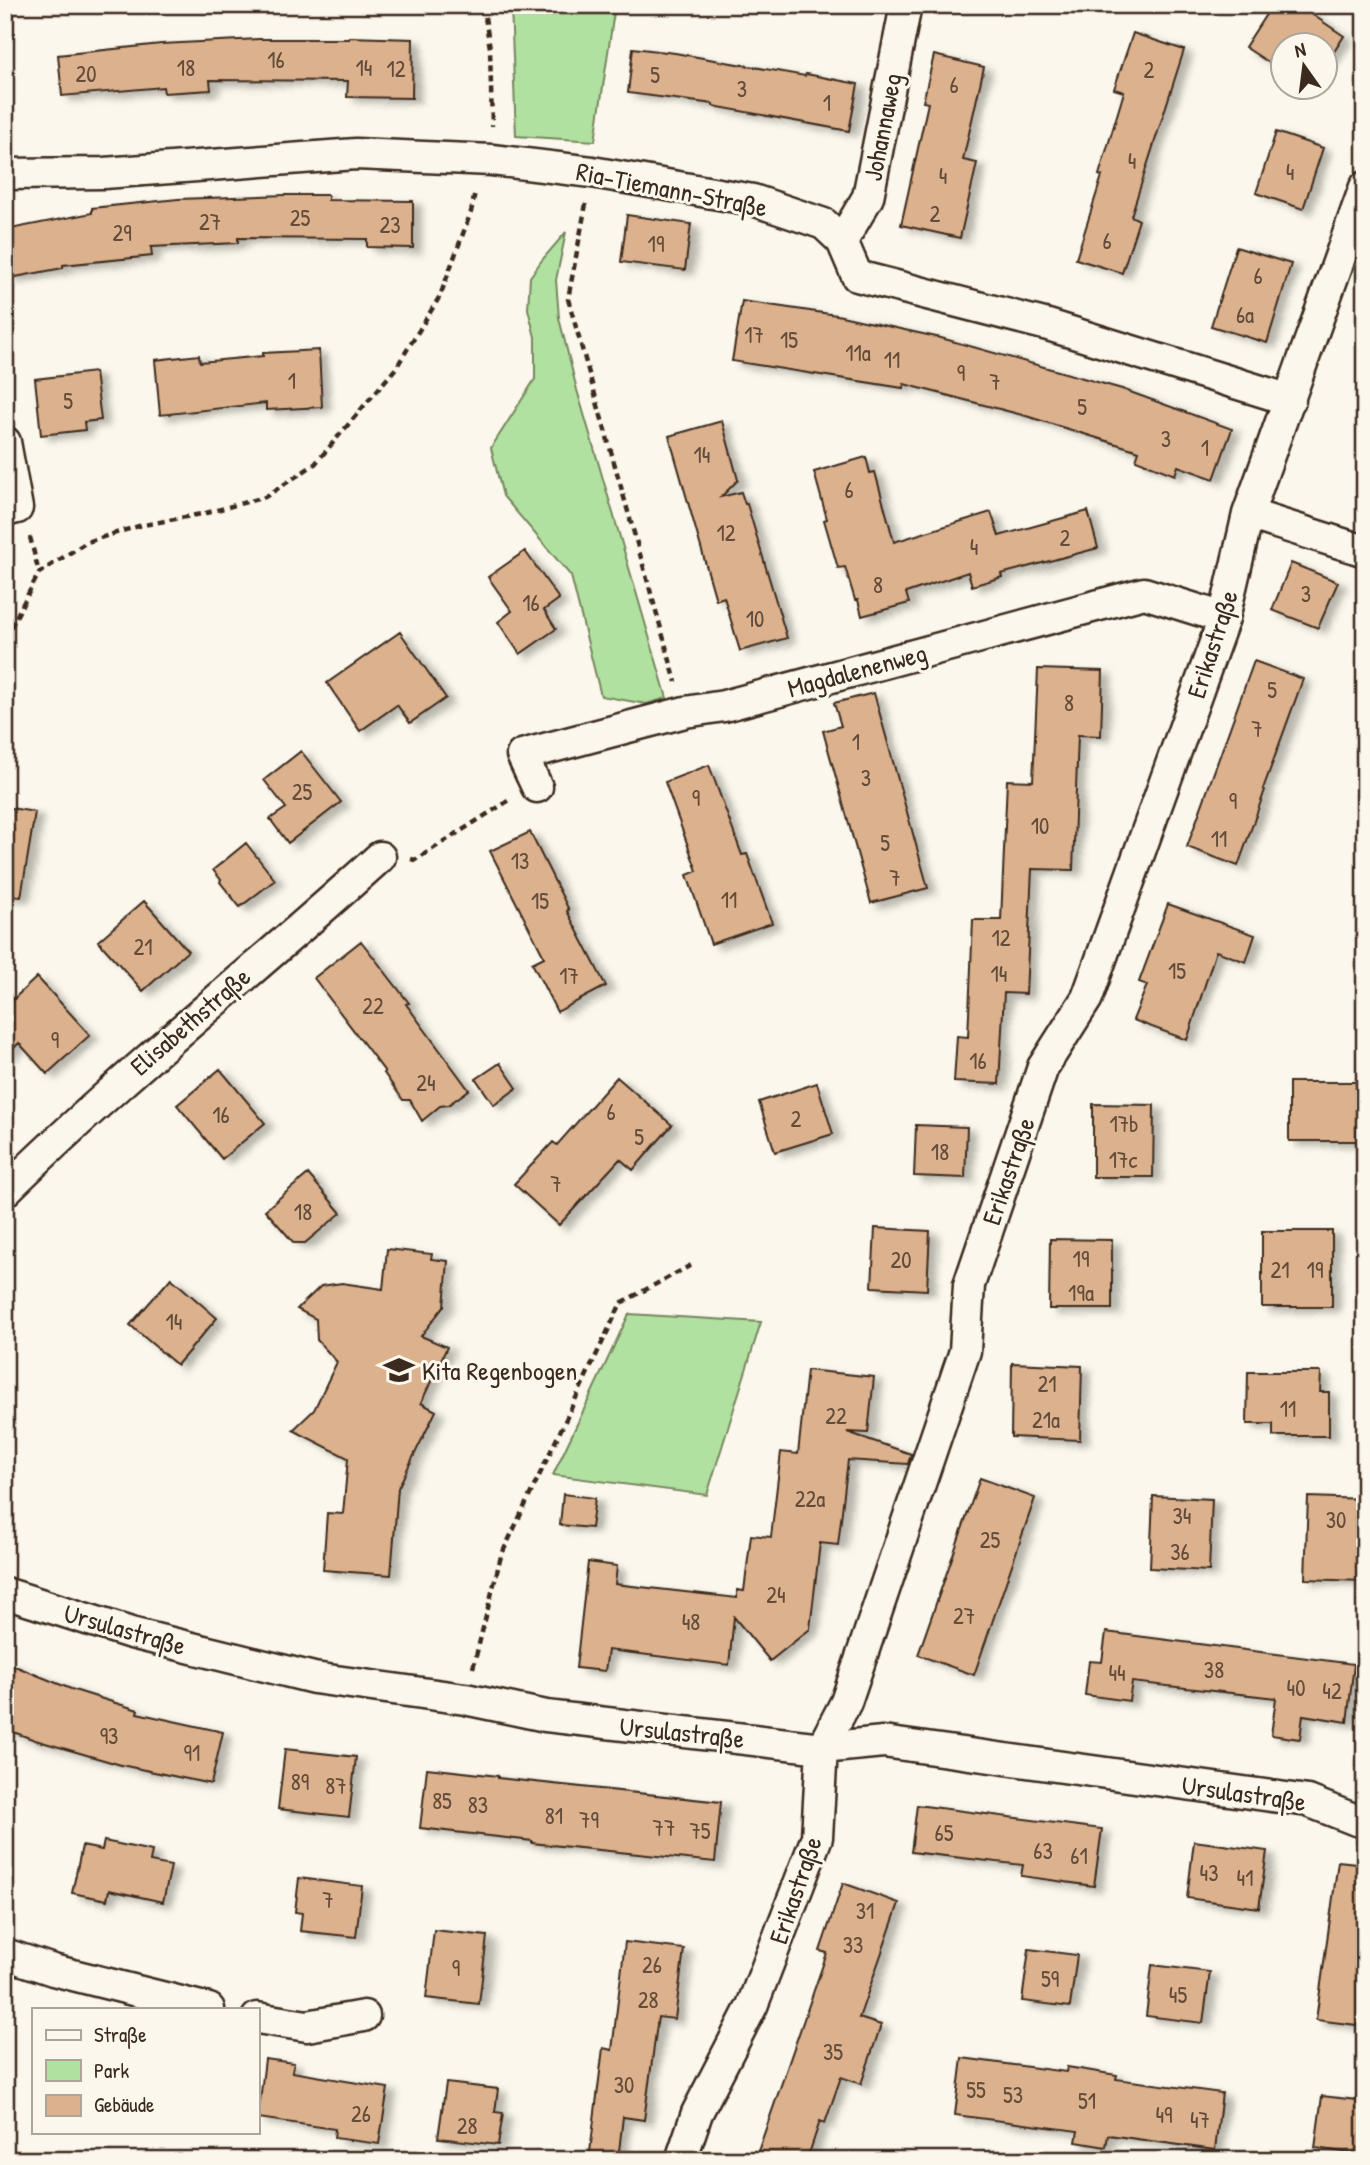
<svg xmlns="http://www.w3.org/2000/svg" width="1370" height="2165" font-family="'Patrick Hand',sans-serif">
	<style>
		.green { fill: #b1e1a0; stroke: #76865f; stroke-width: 2 }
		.building { fill: #dcb18d; stroke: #3b2a1e; stroke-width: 2; filter: url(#shadow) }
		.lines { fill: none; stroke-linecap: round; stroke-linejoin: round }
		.minor-casing { stroke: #3b2a1e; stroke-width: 35 }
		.path { stroke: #3b2a1e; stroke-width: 4.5; stroke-dasharray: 7 5; stroke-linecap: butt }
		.minor { stroke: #fbf7ec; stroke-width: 30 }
		.labels { text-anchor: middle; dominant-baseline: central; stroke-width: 6; stroke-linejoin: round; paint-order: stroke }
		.number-label { font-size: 23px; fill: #634c3a }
		.street-label { font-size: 26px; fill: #3b2a1e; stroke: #fbf7ec }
		.poi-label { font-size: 26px; fill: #3b2a1e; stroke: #fbf7ec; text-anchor: start }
	</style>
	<defs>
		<filter id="shadow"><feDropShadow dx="8" dy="4.5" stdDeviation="3.5" flood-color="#0004"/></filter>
	</defs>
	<rect width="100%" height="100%" fill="#fbf7ec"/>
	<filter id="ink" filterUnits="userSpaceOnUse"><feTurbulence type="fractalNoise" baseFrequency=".0143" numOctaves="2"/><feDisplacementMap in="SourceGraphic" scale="14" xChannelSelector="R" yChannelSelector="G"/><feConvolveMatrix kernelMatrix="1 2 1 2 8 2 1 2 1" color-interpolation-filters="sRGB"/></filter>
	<g filter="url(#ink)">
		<path class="green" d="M511 5H615L595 141 516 136Z
			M566 232 556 280 559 318 577 390 667 698 646 704 601 696 571 576 503 496 491 448 535 379V337L528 309 530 277 542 260Z
			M629 1314 761 1322 707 1495 553 1475Z"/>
		<path class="building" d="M1272 5H1298L1344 36 1325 66V46H1283V55L1274 66 1245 47Z
			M1133 33 1184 50 1131 216 1139 220 1122 273 1076 259 1102 176 1099 175 1124 92 1114 89Z
			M349 37 413 39 412 98 347 97 348 81 210 80 211 90 164 93 163 87 62 96 58 55 161 44 259 39H349Z
			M633 48 675 53 805 76 806 74 858 84 849 131 713 106V104L628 93Z
			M934 55 984 67 963 160 977 163 960 238 901 225 928 103 923 102Z
			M1276 132 1323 148 1303 209 1256 193Z
			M285 195H328V200L413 201V248L367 247V239L238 238V243L151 247 152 256 63 265V268L10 278 5 253V230L92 213V208L178 199Z
			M627 215 691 224 685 270 621 262Z
			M1236 247 1291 264 1267 343 1211 326Z
			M742 301 837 315 941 338 1122 389 1232 429 1214 479 1178 466 1175 475 1136 460 1139 451 1026 416 904 384 903 388 732 361Z
			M319 350 322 407 266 410V403L160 415 155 360 199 355 200 362 263 356V353Z
			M95 372 101 420 84 422 85 430 41 435 35 379Z
			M722 421 738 480 721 497 741 492 745 504H747L787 638 740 651 724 597 716 600 669 436Z
			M866 457 870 473 875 472 894 542 991 512 999 536 1088 511 1098 548 1001 574 1002 577 972 586 968 572 906 593 909 603 862 616 858 600H855L845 567 838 568 824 520 827 519 814 472Z
			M525 551 559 599 544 610 556 629 520 654 498 622 512 611 488 577Z
			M1291 563 1338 582 1318 628 1272 610Z
			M400 632 446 698 410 723 397 705 360 731 327 683Z
			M1254 661 1303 679 1263 789 1265 790 1238 866 1187 847Z
			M1038 669 1103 671 1101 736 1078 735 1073 870 1032 869 1026 994 1004 993 999 1084 954 1082 957 1036 968 1037 973 920H1001L1007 780 1033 781Z
			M874 693 928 888 871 903 823 731 841 726 834 703Z
			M301 751 341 802 288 843 270 819 286 808 264 780Z
			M709 765 742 855 747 854 772 923 711 944 687 875 697 871 665 782Z
			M5 807 35 812 21 897 5 895Z
			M530 832 569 910 567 911 606 986 557 1012 532 963 544 957 490 851Z
			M246 843 275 880 240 907 220 882 221 880 213 870Z
			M144 901 188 951 143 991 98 941Z
			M1168 904 1255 935 1246 962 1216 951 1187 1040 1133 1020 1147 985 1139 982Z
			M361 941 409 1003 406 1004 469 1090 448 1105 440 1106 422 1121 410 1100H403L384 1073 385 1072 314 978Z
			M37 977 90 1035 47 1074 19 1043 5 1057V1007Z
			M500 1063 517 1088 494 1105 476 1079Z
			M220 1069 265 1123 222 1159 177 1105Z
			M617 1077 672 1125 633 1170 620 1159 559 1225 514 1184 553 1142 557 1145Z
			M1289 1082H1358V1141H1289Z
			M817 1083 833 1134 775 1152 759 1102Z
			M1093 1104 1154 1105 1153 1177H1093Z
			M916 1125 967 1127 965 1178 914 1176Z
			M308 1174 341 1213 305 1243H294L265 1210Z
			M875 1228 930 1231 927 1290 872 1287Z
			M1262 1231H1332V1307H1262Z
			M1050 1239 1112 1240V1309H1049Z
			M387 1249 432 1254 431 1259 448 1261 444 1306 421 1336 447 1347 421 1403 436 1411 398 1488 391 1575 323 1570 327 1513 343 1514 348 1458 293 1430 314 1410 337 1362 317 1340 316 1319 297 1309 321 1286 342 1283 383 1289Z
			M171 1278 217 1318 177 1365 130 1325Z
			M1012 1363 1082 1366 1080 1440 1011 1437Z
			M807 1370 874 1377 868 1433 847 1432 911 1454 908 1464 848 1460 838 1545 820 1543 810 1629 770 1661 734 1617 729 1665 608 1650 605 1671 576 1668 588 1562 617 1566 615 1584 737 1598V1590L744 1591 751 1535 771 1537 781 1452 798 1454Z
			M1248 1372H1321L1320 1392H1329V1436H1273V1424H1247Z
			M980 1478 1035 1498 974 1675 918 1655Z
			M563 1494 595 1498 591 1528 560 1525Z
			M1153 1496 1212 1499 1209 1571 1150 1568Z
			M1308 1497 1365 1499 1363 1581 1305 1579Z
			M1106 1632 1354 1664 1347 1722 1303 1715 1300 1739 1271 1735 1276 1698 1132 1682 1129 1701 1085 1695 1089 1661 1102 1662Z
			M5 1662 71 1689 138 1710 137 1713 223 1732 211 1784 121 1765 35 1740 5 1729Z
			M285 1749 356 1757 349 1817 278 1809Z
			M427 1768 498 1776V1778L721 1802 715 1862 532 1843V1841L420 1828Z
			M917 1805 1102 1829 1094 1886 1021 1876 1023 1865 911 1852Z
			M104 1841 152 1851 150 1862 171 1866 163 1902 109 1890 107 1900 72 1893 82 1846 102 1850Z
			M1194 1841 1267 1851 1259 1908 1187 1898Z
			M1338 1861 1365 1864V2026L1316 2020Z
			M299 1878 362 1886 356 1937 300 1931 302 1913 295 1912Z
			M843 1883 899 1903 859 2018 881 2025 861 2084 841 2077 825 2123 820 2121 807 2160H755L827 1953 820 1951Z
			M434 1930 487 1936 479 2004 426 1998Z
			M625 1942 684 1949 675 2019 658 2017 644 2120 623 2117 618 2160H589L603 2048 612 2050Z
			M1029 1949 1077 1955 1070 2007 1022 2001Z
			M1152 1965 1210 1972 1203 2023 1146 2016Z
			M962 2058 1066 2072 1067 2067 1117 2075 1116 2079 1222 2093 1215 2150 1108 2135 1106 2147 1076 2142 1078 2131 955 2115Z
			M265 2059 294 2063 292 2072 388 2088 379 2144 334 2138 335 2129 258 2118Z
			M446 2083 498 2089 495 2112 503 2113 498 2145 438 2138Z
			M1322 2096 1365 2101V2155L1315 2148Z"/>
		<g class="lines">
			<g class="minor-casing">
				<path id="minor" d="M5 174 104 173 356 154 492 160 592 172 753 200 824 224 842 241 857 276 1048 325 1290 400
					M842 241 868 197 906 5
					M5 442 17 508 5 511
					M1248 514 1365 551
					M537 787 522 755 685 712 724 706 1144 593 1224 618
					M5 1191C125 1073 256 970 380 857
					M5 1593 131 1633 314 1678 465 1699 546 1716 822 1748 883 1742 1308 1801 1356 1820 1365 1821
					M5 1954 53 1970 209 2009
					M257 2018 307 2026 364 2016
					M681 2160 697 2113 752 2006 817 1837 822 1748 846 1702 965 1351 969 1285 1043 1067 1087 998 1224 618 1248 514 1365 187"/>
			</g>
			<path class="path" d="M483 5 490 48 492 126
				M586 204 568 299 676 682
				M30 537 39 573
				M5 638 39 573 87 542 139 526 206 513 265 497 315 464 396 368 440 296 471 212 475 192
				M411 859 415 860 508 801
				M473 1668 501 1556 621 1303 695 1263"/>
			<use href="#minor" class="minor"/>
		</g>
	</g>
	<defs>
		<g id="school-bare" transform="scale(2.415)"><path d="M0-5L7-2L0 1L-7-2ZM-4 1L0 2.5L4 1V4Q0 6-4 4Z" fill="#3b2a1e" stroke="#fbf7ec" stroke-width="2.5" paint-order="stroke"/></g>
	</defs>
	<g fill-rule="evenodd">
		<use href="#school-bare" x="399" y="1370"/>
	</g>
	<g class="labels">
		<g class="number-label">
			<text x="276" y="59">16</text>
			<text x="186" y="67">18</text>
			<text x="364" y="67">14</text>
			<text x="396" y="68">12</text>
			<text x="1149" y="69">2</text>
			<text x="86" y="73">20</text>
			<text x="655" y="74">5</text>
			<text x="954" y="84">6</text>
			<text x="742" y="88">3</text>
			<text x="827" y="102">1</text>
			<text x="1132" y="160">4</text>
			<text x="1290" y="171">4</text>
			<text x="943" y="175">4</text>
			<text x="935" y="213">2</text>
			<text x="300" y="217">25</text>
			<text x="210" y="221">27</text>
			<text x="390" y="224">23</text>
			<text x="122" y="232">29</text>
			<text x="1107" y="240">6</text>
			<text x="656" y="243">19</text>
			<text x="1258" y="275">6</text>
			<text x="1245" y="314">6a</text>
			<text x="754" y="334">17</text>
			<text x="789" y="339">15</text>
			<text x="858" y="352">11a</text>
			<text x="892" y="359">11</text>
			<text x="961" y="372">9</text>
			<text x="292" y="380">1</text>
			<text x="995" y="381">7</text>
			<text x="68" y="400">5</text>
			<text x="1082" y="406">5</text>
			<text x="1166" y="438">3</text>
			<text x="1205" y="447">1</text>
			<text x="702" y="454">14</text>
			<text x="849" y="489">6</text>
			<text x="726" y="532">12</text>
			<text x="1065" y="537">2</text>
			<text x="974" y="546">4</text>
			<text x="878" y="584">8</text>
			<text x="1306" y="593">3</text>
			<text x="531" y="602">16</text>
			<text x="755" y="618">10</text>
			<text x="1272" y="689">5</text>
			<text x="1069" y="702">8</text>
			<text x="1257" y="728">7</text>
			<text x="856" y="741">1</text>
			<text x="866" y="777">3</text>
			<text x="302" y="791">25</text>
			<text x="696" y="797">9</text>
			<text x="1233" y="800">9</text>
			<text x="1040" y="825">10</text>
			<text x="1219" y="838">11</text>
			<text x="885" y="842">5</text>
			<text x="520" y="860">13</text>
			<text x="895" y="877">7</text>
			<text x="729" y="899">11</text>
			<text x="540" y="900">15</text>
			<text x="1001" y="937">12</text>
			<text x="143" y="946">21</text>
			<text x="1177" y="970">15</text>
			<text x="999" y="973">14</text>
			<text x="569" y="975">17</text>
			<text x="373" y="1005">22</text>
			<text x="55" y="1039">9</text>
			<text x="978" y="1060">16</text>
			<text x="426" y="1082">24</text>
			<text x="611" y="1111">6</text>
			<text x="221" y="1114">16</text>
			<text x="796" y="1118">2</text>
			<text x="1124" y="1123">17b</text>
			<text x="639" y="1136">5</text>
			<text x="940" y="1151">18</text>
			<text x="1123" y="1159">17c</text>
			<text x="556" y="1183">7</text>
			<text x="303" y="1211">18</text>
			<text x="1081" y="1258">19</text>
			<text x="901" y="1259">20</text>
			<text x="1280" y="1269">21</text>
			<text x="1315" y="1269">19</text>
			<text x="1081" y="1292">19a</text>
			<text x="174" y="1321">14</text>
			<text x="1047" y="1383">21</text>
			<text x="1288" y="1408">11</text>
			<text x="836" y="1415">22</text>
			<text x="1046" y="1419">21a</text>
			<text x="810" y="1498">22a</text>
			<text x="1182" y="1515">34</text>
			<text x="1336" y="1519">30</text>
			<text x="990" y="1539">25</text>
			<text x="1180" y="1551">36</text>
			<text x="776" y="1594">24</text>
			<text x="964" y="1615">27</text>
			<text x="691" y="1621">48</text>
			<text x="1214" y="1669">38</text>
			<text x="1117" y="1672">44</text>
			<text x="1296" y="1687">40</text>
			<text x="1332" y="1690">42</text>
			<text x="109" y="1735">93</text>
			<text x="192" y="1752">91</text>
			<text x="300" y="1781">89</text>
			<text x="336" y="1785">87</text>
			<text x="442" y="1800">85</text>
			<text x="478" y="1804">83</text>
			<text x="554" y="1815">81</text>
			<text x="589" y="1819">79</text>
			<text x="664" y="1827">77</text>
			<text x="700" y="1830">75</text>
			<text x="944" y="1832">65</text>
			<text x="1043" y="1850">63</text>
			<text x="1079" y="1855">61</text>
			<text x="1209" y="1872">43</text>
			<text x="1245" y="1877">41</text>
			<text x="328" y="1899">7</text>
			<text x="865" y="1910">31</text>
			<text x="853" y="1944">33</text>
			<text x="652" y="1964">26</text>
			<text x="456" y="1967">9</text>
			<text x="1050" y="1978">59</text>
			<text x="1178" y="1994">45</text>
			<text x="648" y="1999">28</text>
			<text x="833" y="2051">35</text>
			<text x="624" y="2084">30</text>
			<text x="976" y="2089">55</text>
			<text x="1013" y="2094">53</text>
			<text x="1087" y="2100">51</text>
			<text x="361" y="2113">26</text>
			<text x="1164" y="2114">49</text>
			<text x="1200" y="2119">47</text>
			<text x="467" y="2125">28</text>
		</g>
		<g class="street-label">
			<text transform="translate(882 127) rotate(-79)">Johannaweg</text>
			<text transform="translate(672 189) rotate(11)">Ria-Tiemann-Straße</text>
			<text transform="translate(1212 644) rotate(-72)">Erikastraße</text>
			<text transform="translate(857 670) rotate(-15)">Magdalenenweg</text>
			<text transform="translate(190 1021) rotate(-41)">Elisabethstraße</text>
			<text transform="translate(1008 1171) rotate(-71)">Erikastraße</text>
			<text transform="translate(125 1629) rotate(16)">Ursulastraße</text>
			<text transform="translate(682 1732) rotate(6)">Ursulastraße</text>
			<text transform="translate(1244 1793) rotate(8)">Ursulastraße</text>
			<text transform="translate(795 1890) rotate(-71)">Erikastraße</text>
		</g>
		<g class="poi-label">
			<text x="422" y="1370">Kita Regenbogen</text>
		</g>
	</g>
	<rect width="1370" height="2165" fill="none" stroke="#fbf7ec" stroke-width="28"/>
	<rect x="14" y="14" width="1342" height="2137" fill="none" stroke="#3b2a1e" stroke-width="2.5" filter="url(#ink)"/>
	<rect x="32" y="2008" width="228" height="126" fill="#fbf7ec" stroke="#aea59a" stroke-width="2"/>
	<rect x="46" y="2030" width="35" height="10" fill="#fbf7ec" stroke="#aea59a" stroke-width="2"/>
	<text x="94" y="2042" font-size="21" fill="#3b2a1e">Straße</text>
	<rect x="46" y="2060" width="35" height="21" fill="#b1e1a0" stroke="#aea59a" stroke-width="2"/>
	<text x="94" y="2078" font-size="21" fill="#3b2a1e">Park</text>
	<rect x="46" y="2095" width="35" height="21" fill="#dcb18d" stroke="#aea59a" stroke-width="2"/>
	<text x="94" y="2112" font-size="21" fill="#3b2a1e">Gebäude</text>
	<g transform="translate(1304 66) rotate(346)"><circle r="33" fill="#fbf7ec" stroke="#aea59a" stroke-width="2"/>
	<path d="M0-5L12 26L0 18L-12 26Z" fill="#3b2a1e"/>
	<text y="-10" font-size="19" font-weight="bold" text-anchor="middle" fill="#3b2a1e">N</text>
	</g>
</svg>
